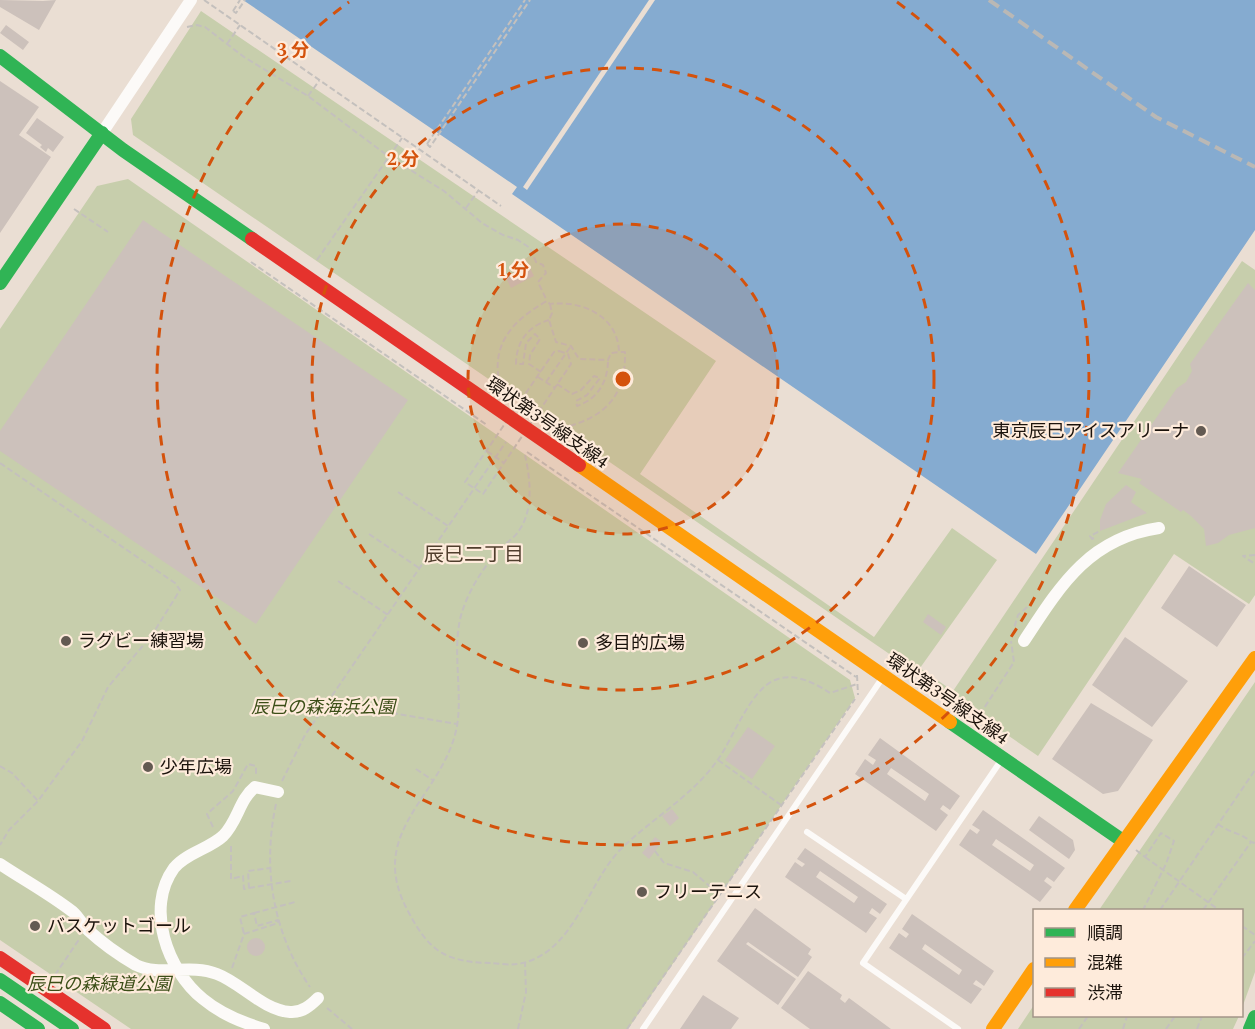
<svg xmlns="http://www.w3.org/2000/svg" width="1255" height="1029" font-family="Spectral,'Noto Sans JP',serif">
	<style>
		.green { fill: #c7ceac }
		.water { fill: #85abd0 }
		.pier { fill: #eaded3 }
		.building { fill: #ccc1bb; fill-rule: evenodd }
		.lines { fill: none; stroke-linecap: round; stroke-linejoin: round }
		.path { stroke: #c4c0bd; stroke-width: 2; stroke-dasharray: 6 3; stroke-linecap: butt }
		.lane { stroke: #fcfaf8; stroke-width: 6 }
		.street { stroke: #fcfaf8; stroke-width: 12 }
		.fast { stroke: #30b455; stroke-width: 14 }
		.slow { stroke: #ff9f0a; stroke-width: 14 }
		.jam { stroke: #e5322d; stroke-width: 14 }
		.rail { stroke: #bab8b5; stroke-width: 4; stroke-dasharray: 12 6; stroke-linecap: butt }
		.ring { fill: none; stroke: #d4520c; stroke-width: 3; stroke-dasharray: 10 8 }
		.poi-dot { fill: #635a52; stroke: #feebdb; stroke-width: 2 }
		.labels { text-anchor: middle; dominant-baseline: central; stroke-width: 4.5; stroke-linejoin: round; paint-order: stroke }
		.street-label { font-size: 18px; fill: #1b130c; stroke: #feebdb }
		.poi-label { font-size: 18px; fill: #1b130c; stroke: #feebdb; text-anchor: start }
		.park-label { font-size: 18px; font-style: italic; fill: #3b4e17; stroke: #feebdb }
		.neighbourhood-label { font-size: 20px; fill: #503e2d; stroke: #feebdb }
		.centre { fill: #d4520c; stroke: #feebdb; stroke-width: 3 }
		.ring-label { font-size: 18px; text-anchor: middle; font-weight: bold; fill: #d4520c; stroke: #feebdb; stroke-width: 4.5; stroke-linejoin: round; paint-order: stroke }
	</style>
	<rect width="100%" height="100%" fill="#eaded3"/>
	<path class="green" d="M201 11 716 361 640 474 874 637 952 528 997 560 920 668 953 691 1242 261 1255 270V595L1249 604 1174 554 1038 756 133 135 131 119Z
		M128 179 850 680 855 698 628 1029H131L0 940V329L97 186Z
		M1255 682V972L1242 1008V910H1099Z
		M1034 1005V1016H1239L1233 1029H1018Z"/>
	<path class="water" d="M243 0H1255V230L1036 554 512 194 517 187Z"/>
	<path class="pier" d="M649 0H655L527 190 523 187Z"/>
	<path class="building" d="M0 0 43 1 56 0 39 30 0 7Z
		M6 25 29 42 23 50 0 33Z
		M0 81 39 107 19 135 51 157 0 233Z
		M37 118 64 137 53 152 48 148 46 152 40 147 42 145 26 133Z
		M143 220 408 400 256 624 0 451V431Z
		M529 266 534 276 511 288 506 278Z
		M1248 283 1255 290V528L1229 535 1218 543 1206 546 1204 529 1191 516 1183 510 1181 512 1139 483 1142 479 1118 473 1177 388 1186 382 1192 371 1190 364Z
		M1126 485 1136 492 1131 502 1147 513 1100 531V520L1106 504Z
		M1189 566 1246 605 1217 647 1161 608Z
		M928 614 946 627 941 635 923 622Z
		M1125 637 1188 681 1152 727 1092 685Z
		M1091 703 1153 740 1118 791 1103 794 1052 759Z
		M748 727 775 746 752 779 725 760Z
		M880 738 960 796 950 810 943 805 940 809 948 815 936 831 855 774 865 759 873 765 876 760 868 755ZM891 768 929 794 925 801 887 774Z
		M672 809 679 818 670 826 662 816Z
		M983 810 1065 868 1054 882 1047 877 1044 881 1052 887 1040 902 959 845 970 829 977 834 980 830 972 825ZM996 839 1034 865 1030 871 992 845Z
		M1039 816 1073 840 1075 850 1069 859 1029 830Z
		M655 837 662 842 649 859 642 853Z
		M805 848 887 904 880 914 872 908 869 913 877 918 866 933 785 877 795 862 802 867 805 864 797 859ZM820 871 858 897 854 903 816 877Z
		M755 908 811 949 808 954 812 957 798 977 748 942 746 944 796 979 778 1005 717 961Z
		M912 914 994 971 984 986 976 980 973 984 982 989 971 1004 889 948 899 933 906 938 909 934 902 929ZM925 944 962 970 959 975 922 949Z
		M247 947a9 9 0 1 1 18 0a9 9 0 1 1-18 0Z
		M808 971 842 995 840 999 845 1003 849 998 891 1029H810L781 1008Z
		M703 995 739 1018 731 1029H680Z"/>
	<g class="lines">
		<path class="path" d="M204 0 501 206
			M233 11 236 13 245 0
			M233 11 240 0
			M187 27 197 25 205 27 244 57 308 96 388 156 444 191 482 223 503 235 518 240 530 248 536 262 543 265 546 273 538 282 547 301
			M227 44 240 25
			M308 96 319 81
			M427 144 430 147 530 0
			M427 144 525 0
			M466 208 478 191
			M74 209 108 232
			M317 260 402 138
			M251 262 487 425
			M550 304 552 313 549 320 556 342 571 346 579 359 608 360 611 353 619 352
			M559 351 568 354 571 364 483 494 465 482 554 352Z
			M541 372 529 364 530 355 540 339 535 334 526 343 523 364H516C516 342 528 326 549 320
			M538 377 555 388
			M546 382 571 346
			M557 384 572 394 581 390 594 376 600 378 587 395 576 401 577 406C598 399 608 381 608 360
			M500 386C490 344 513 320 547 301L550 304C582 300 618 316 619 352H625C626 398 603 418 562 428
			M487 451 504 463
			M527 452 856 677
			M525 455C530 477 534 508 520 529 515 538 504 544 497 552 482 570 469 590 462 612 451 648 463 690 457 726 444 797 363 831 409 913 417 928 428 946 444 954 457 961 477 963 491 963 500 964 510 965 518 964 573 955 587 884 620 850 651 819 694 795 719 758 733 738 751 689 775 680 794 672 815 683 830 693L857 684
			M0 463 175 583 180 590 152 635 108 687 82 741 38 801 9 830 0 845
			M398 492 448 526
			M369 534 419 568
			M1094 538 1092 539 1090 536 1100 531
			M1255 555 1243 556 1255 564
			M338 581 388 615
			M1012 635 1018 615 1034 601
			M857 675 858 695
			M374 710 457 724
			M975 722 1014 662 1011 641
			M718 760 781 805
			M0 766 12 773 38 801
			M416 769 434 781
			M282 781 305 735 506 442
			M276 804C262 868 273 933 310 987
			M1218 824C1229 833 1242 833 1251 842
			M213 827 207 814 233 791 248 764 256 766V775
			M231 846V879L243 876 244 889 249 888 248 871 270 868
			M1136 850 1145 857 1161 833 1174 841 1166 864 1143 910
			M655 851 664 863 693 872 719 894
			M1145 857 1219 910
			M249 888 291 881
			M1160 910 1255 770
			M1203 910 1251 842 1255 843
			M254 913 295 902
			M1242 926 1255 935
			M1242 958 1255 941
			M232 968 244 934 278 923V920L257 926 254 913 240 917 244 934
			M55 975 80 938
			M327 1008 352 1029
			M518 1029 526 992 525 962
			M627 1029 855 699
			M1079 1029 1088 1016
			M1123 1029 1127 1016
			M1166 1029 1175 1016
			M1197 1029 1202 1016"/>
		<path class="lane" d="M807 832 906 899
			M643 1029 883 677
			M958 1029 863 963 1002 759"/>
		<path class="street" d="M102 133 191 0
			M1024 641C1060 586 1089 538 1159 528
			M0 864C24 880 50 894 73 912 79 917 82 925 88 930 102 943 119 955 136 965 160 977 189 963 217 974 241 983 263 1010 290 1012 302 1013 311 1005 318 998
			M264 1029C241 1022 221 1014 203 999 167 970 145 908 174 868 186 853 209 849 223 836 238 821 239 800 255 787L278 792"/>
		<path class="fast" d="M0 56 123 150 252 239
			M0 283 102 133
			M950 722 1123 841
			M0 980 72 1029
			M0 1003 38 1029
			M1250 1029 1255 1017"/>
		<path class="slow" d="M579 465 950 722
			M1075 910 1255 658
			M993 1029 1034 969"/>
		<path class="jam" d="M252 239 579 465
			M0 958 104 1029"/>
		<path class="rail" d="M989 0 1156 117 1255 167"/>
	</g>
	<circle cx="623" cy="379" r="155" fill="#d4520c" fill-opacity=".12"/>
	<g class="ring">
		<circle cx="623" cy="379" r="155"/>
		<circle cx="623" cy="379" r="311"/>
		<path d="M897 2A466 466 0 1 1 349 2"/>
	</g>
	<g class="poi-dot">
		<circle cx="1201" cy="431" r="6"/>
		<circle cx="66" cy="641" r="6"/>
		<circle cx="583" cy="643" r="6"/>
		<circle cx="148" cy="767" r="6"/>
		<circle cx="642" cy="892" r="6"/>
		<circle cx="35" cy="926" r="6"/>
	</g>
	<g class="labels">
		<g class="street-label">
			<text transform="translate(547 423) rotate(35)">環状第3号線支線4</text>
			<text transform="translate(947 699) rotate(35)">環状第3号線支線4</text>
		</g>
		<g class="poi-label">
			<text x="1189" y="431" text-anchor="end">東京辰巳アイスアリーナ</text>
			<text x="78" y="641">ラグビー練習場</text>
			<text x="595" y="643">多目的広場</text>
			<text x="160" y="767">少年広場</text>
			<text x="654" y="892">フリーテニス</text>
			<text x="47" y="926">バスケットゴール</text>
		</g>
		<g class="park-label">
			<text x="323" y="707">辰巳の森海浜公園</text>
			<text x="99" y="984">辰巳の森緑道公園</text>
		</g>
		<g class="neighbourhood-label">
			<text x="474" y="555">辰巳二丁目</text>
		</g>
	</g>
	<circle cx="623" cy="379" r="9" class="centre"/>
	<g class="ring-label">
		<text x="293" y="56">3 分</text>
		<text x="403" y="165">2 分</text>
		<text x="513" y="276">1 分</text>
	</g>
	<rect x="1033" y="909" width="210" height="108" fill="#feebdb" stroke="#a39588" stroke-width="1.5"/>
	<rect x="1045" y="928" width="30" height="9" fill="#30b455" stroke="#a39588" stroke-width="1.5"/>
	<text x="1087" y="939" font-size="18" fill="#1b130c">順調</text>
	<rect x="1045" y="958" width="30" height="9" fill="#ff9f0a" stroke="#a39588" stroke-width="1.5"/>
	<text x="1087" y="969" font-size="18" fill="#1b130c">混雑</text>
	<rect x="1045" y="988" width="30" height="9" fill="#e5322d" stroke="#a39588" stroke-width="1.5"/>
	<text x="1087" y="999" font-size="18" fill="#1b130c">渋滞</text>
</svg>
